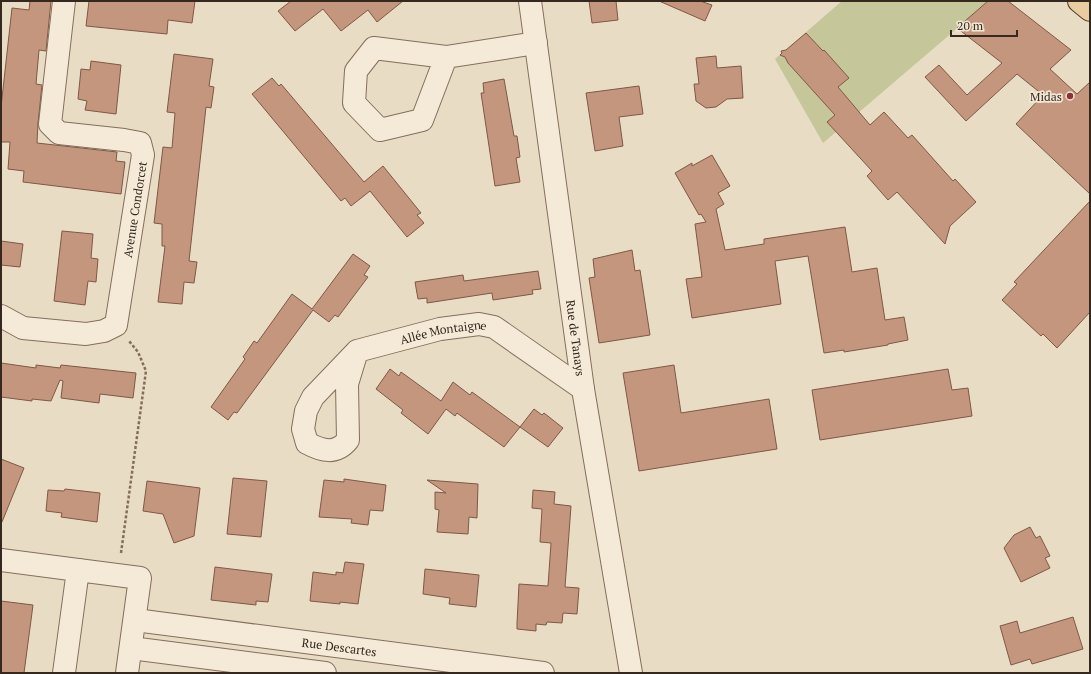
<svg xmlns="http://www.w3.org/2000/svg" width="1091" height="674" font-family="'PT Serif',serif">
	<style>
		.green { fill: #c5c69a }
		.building { fill: #c4967e; stroke: #7f5845 }
		.lines { fill: none; stroke-linecap: round; stroke-linejoin: round }
		.minor-casing { stroke: #836e5d; stroke-width: 24 }
		.major-casing { stroke: #513d31; stroke-width: 24 }
		.path { stroke: #836e5d; stroke-width: 2.5; stroke-dasharray: 3 2; stroke-linecap: butt }
		.minor { stroke: #f5ead7; stroke-width: 22 }
		.major { stroke: #e9cda0; stroke-width: 22 }
		.poi-dot { fill: #8c333a; stroke: #f2e7d4; stroke-width: 1.5 }
		.labels { text-anchor: middle; dominant-baseline: central; stroke-width: 3.5; stroke-linejoin: round; paint-order: stroke }
		.poi-label { font-size: 12px; fill: #34281f; stroke: #f2e7d4; text-anchor: end }
		.street-label { font-size: 12px; fill: #34281f; stroke: #f2e7d4 }
	</style>
	<rect width="100%" height="100%" fill="#e9dcc5"/>
	<path class="green" d="M842 1H989L823 143 775 59Z"/>
	<path class="building" d="M30 1H51L46 51 39 50 36 84 42 85 38 123 37 143 117 152 116 161 125 162 121 194 23 182 24 171 8 169 10 142H1V107L12 8 29 10Z
		M89 1H195L192 23 168 20 167 34 86 26Z
		M291 1H403L377 22 368 10 341 31 323 9 295 31 278 11Z
		M589 1H616L618 20 592 23Z
		M659 1H700L712 5 705 21Z
		M988 1H1008L1071 50 1050 69 1077 94 1090 82V194L1016 124 1043 95 1017 74 966 121 925 77 939 65 967 95 1002 63 957 28Z
		M806 33 823 51 824 50 849 78 838 87 870 125 884 112 908 138 912 135 953 181 955 179 976 202 950 226 945 244 897 192 888 200 867 176 872 171 827 122 835 115 788 63 785 57 780 55 782 53 781 51 786 50Z
		M174 54 213 59 209 86 214 87 211 108 206 107 189 261 197 262 194 283 184 282 182 304 158 302 165 246H162V224L154 223 163 147 172 148 175 113 167 112Z
		M716 56 717 68 741 66 743 98 727 99 716 107 706 108 696 101 694 84H699L696 58Z
		M91 61 121 65 116 114 85 110 87 101 78 99 81 69 90 70Z
		M272 78 279 86 281 84 364 182 383 166 421 213 417 215 424 223 407 237 370 191 351 206 345 198 341 201 252 94Z
		M504 79 514 136H517L520 157 516 158 520 182 495 186 481 93H484L483 83Z
		M639 86 643 114 619 117 623 146 595 151 586 93Z
		M712 155 730 186 718 193 724 204 716 209 725 250 764 244V239L845 227 852 272 877 268 885 320 904 317 908 340 888 344V345L844 352V350L824 353 808 256 775 261 781 304 692 318 686 279 702 277 695 224 706 222 701 214 699 215 675 173 692 163V166Z
		M1090 201V312L1057 348 1043 334 1041 336 1002 300 1017 284 1014 282Z
		M62 231 93 234 91 258 98 259 96 282 88 281 85 305 54 301Z
		M1 241 23 244 20 267 1 265Z
		M632 250 635 271 640 270 650 335 599 343 589 278 595 277 593 259Z
		M353 254 370 266 364 275 368 277 338 317 335 315 329 322 313 310 237 413 234 412 228 420 211 407 245 359 243 357 254 341 257 343 292 294 312 309Z
		M538 271 541 289 532 290 533 294 493 300 492 293 427 303V298L418 299 415 282 463 275 464 281Z
		M1 363 36 368V365L60 368 61 365 136 373 133 398 100 394 99 403 61 398 63 381 60 380 51 401 32 399V401L1 397Z
		M674 365 681 413 769 399 777 449 639 471 623 373Z
		M390 369 399 376 401 372 441 401 453 382 470 395 472 392 520 427 504 447 457 413 455 416 446 409 428 434 401 413 403 410 376 389Z
		M948 369 952 390 968 388 972 416 820 440 812 390Z
		M534 409 542 415 544 413 563 428 548 447 520 427Z
		M1 459 24 468 2 522H1Z
		M233 478 267 481 261 537 227 534Z
		M344 479 386 485 383 511 370 510 368 525 351 523 352 519 319 517 324 480 344 482Z
		M427 480 478 484 477 518 469 517 468 534 437 532 439 510 435 509V492L446 493Z
		M147 481 200 488 194 536 174 543 163 514 143 511Z
		M65 489 100 493 97 522 61 517 62 513 46 511 48 490 64 491Z
		M533 490 555 492 554 504 571 506 565 587 579 588 577 614 563 613 562 623 547 622 546 625 536 624V631L517 629V623L519 584 548 586 551 543 540 542 542 509 532 508Z
		M1030 527 1036 538 1040 536 1050 556 1045 558 1050 568 1021 582 1004 548 1014 535Z
		M345 562 364 564 358 604 340 602V604L310 601 313 572 336 575V572L343 573Z
		M215 567 272 574 268 602 256 601V605L211 600Z
		M425 569 479 575 476 607 449 604 450 598 423 594Z
		M1 601 33 605 24 673H1Z
		M1073 617 1083 649 1032 664 1030 659 1011 665 1000 626 1017 621 1020 633Z"/>
	<g class="lines">
		<g class="minor-casing">
			<g id="minor">
				<path id="s1" d="M530 1 583 389 631 673"/>
				<path d="M446 57 422 120 380 130 354 103 356 71 374 48 446 57 536 43"/>
				<path id="s2" d="M1 316 23 328 86 334 104 331 116 325 143 155 140 143 124 140 59 133 50 124 64 1"/>
				<path id="s3" d="M357 351 347 384 348 440C336 455 322 451 307 443L303 429 306 411 313 397 357 351 440 329 479 324 494 327 583 389"/>
				<path d="M1 560 78 570"/>
				<path id="s4" d="M135 620 543 673"/>
				<path d="M131 648 325 673"/>
				<path d="M64 673 78 570 140 578 127 673"/>
			</g>
		</g>
		<g class="major-casing">
			<path id="major" d="M1079 1 1090 10"/>
		</g>
		<path class="path" d="M121 553 146 371 138 352 129 341"/>
		<use href="#minor" class="minor"/>
		<use href="#major" class="major"/>
	</g>
	<circle class="poi-dot" cx="1070" cy="96" r="4"/>
	<g class="labels">
		<g class="poi-label">
			<text x="1062" y="96">Midas</text>
		</g>
		<g class="street-label">
			<text stroke="none"><textPath href="#s2" startOffset="237">Avenue Condorcet</textPath></text>
			<text stroke="none"><textPath href="#s3" startOffset="337">Allée Montaigne</textPath></text>
			<text stroke="none"><textPath href="#s1" startOffset="340">Rue de Tanays</textPath></text>
			<text stroke="none"><textPath href="#s4" startOffset="206">Rue Descartes</textPath></text>
		</g>
	</g>
	<rect width="1091" height="674" fill="none" stroke="#34281f" stroke-width="4"/>
	<path d="M951 30v6h66v-6" fill="none" stroke="#34281f" stroke-width="2"/>
	<text x="957" y="30" font-size="12" fill="#34281f" stroke="#f2e7d4" stroke-width="3" paint-order="stroke">20 m</text>
</svg>
